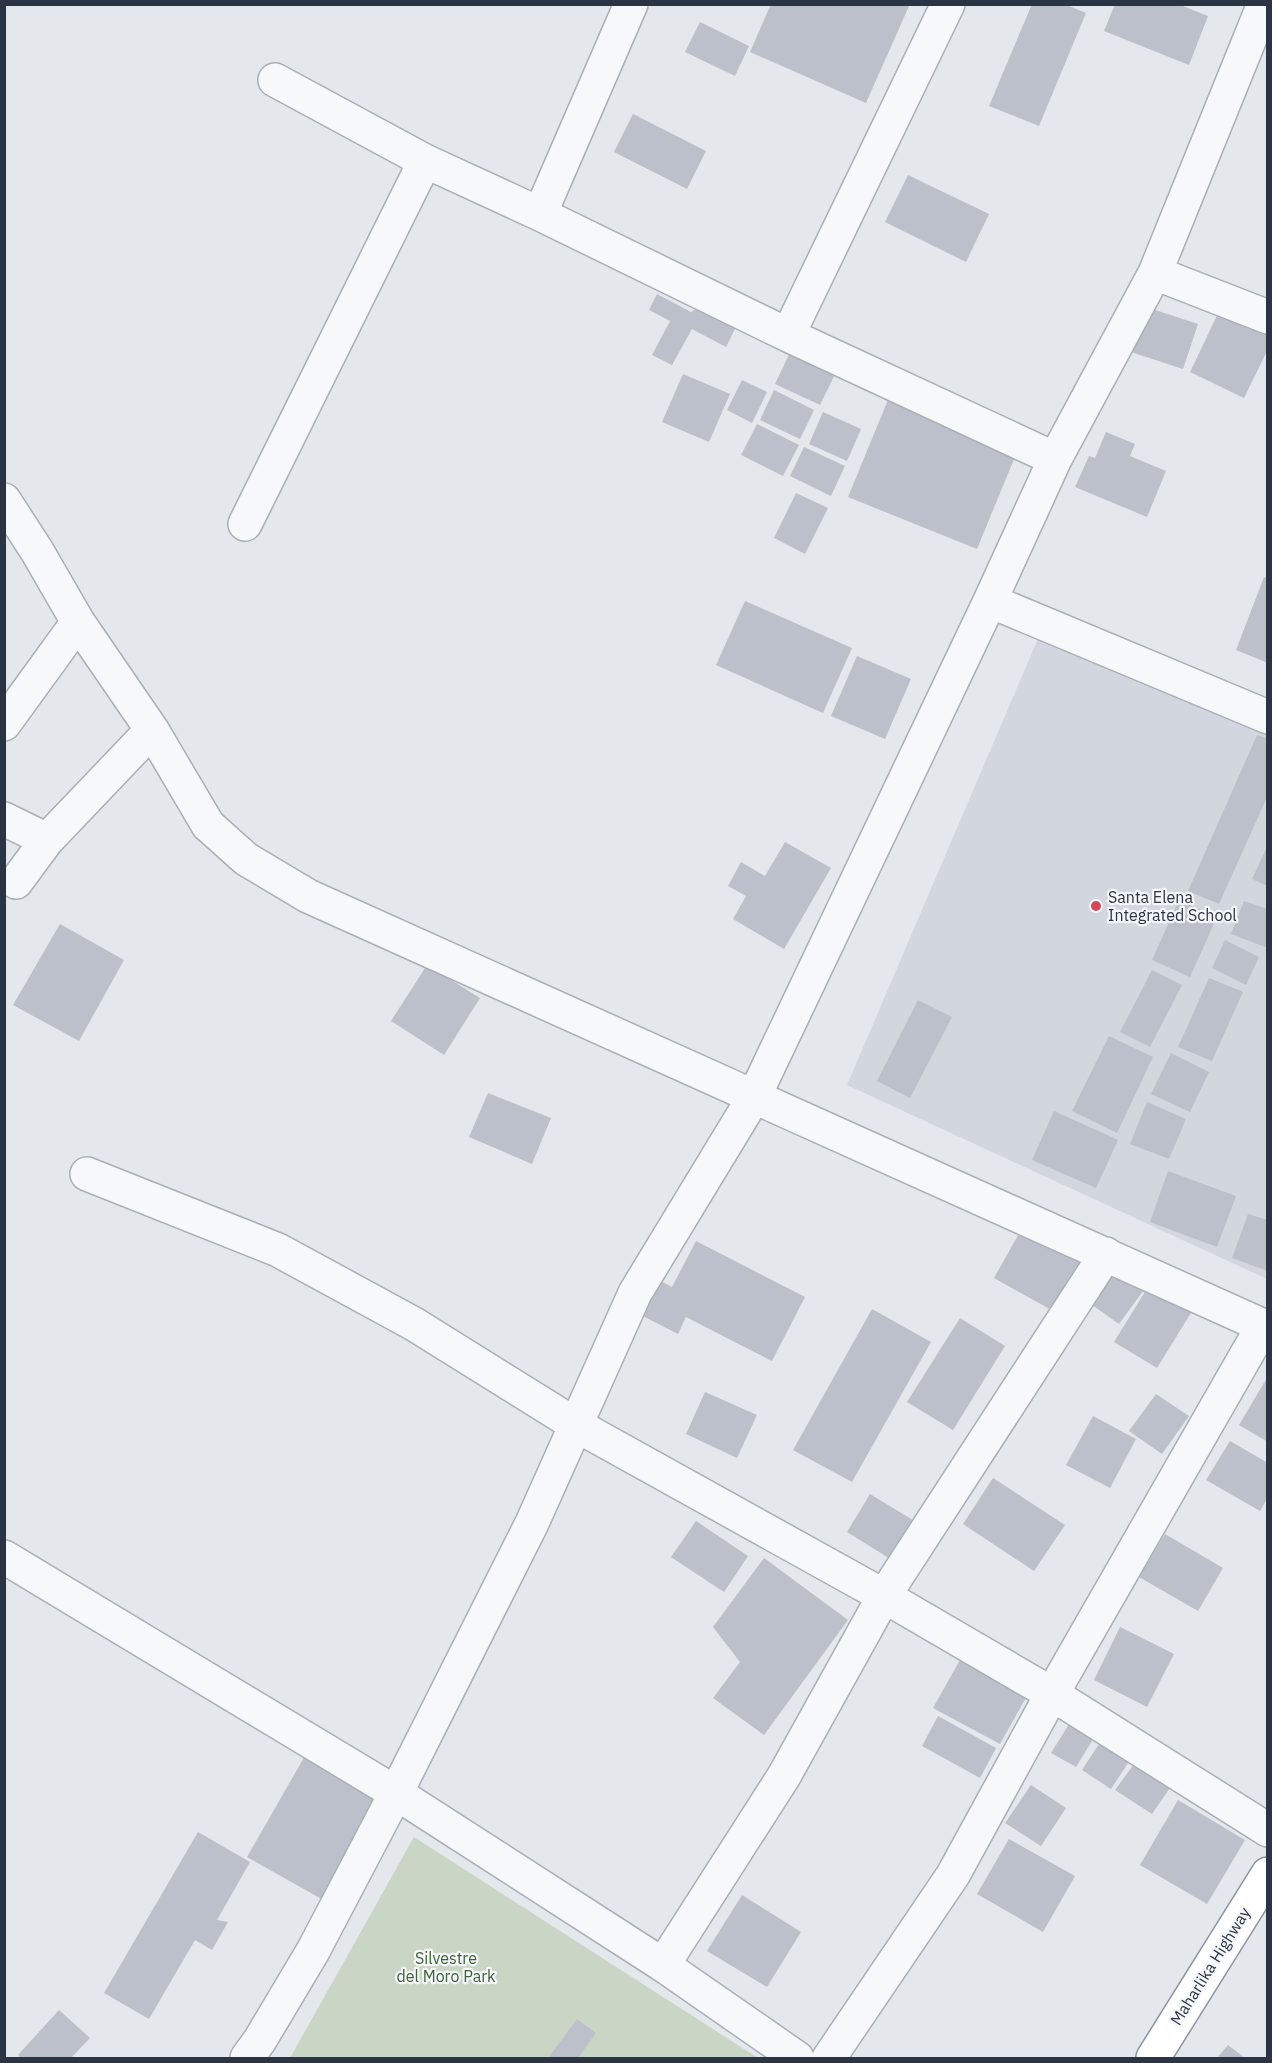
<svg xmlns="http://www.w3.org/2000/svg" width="1272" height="2063" font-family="'IBM Plex Sans',sans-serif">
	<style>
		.built { fill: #d2d6de }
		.green { fill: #c9d6c5 }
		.building { fill: #bbc0ca }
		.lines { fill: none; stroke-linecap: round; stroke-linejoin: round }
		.minor-casing { stroke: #a9aeb7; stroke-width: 36 }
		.highway-casing { stroke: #8b94a3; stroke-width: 36 }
		.minor { stroke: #f7f8fa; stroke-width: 33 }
		.highway { stroke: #fff; stroke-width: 33 }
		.poi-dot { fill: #d1495b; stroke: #f4f6f9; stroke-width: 2 }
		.labels { text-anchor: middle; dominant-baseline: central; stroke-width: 4.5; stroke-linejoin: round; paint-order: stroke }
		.poi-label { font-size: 16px; fill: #2b3445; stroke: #f4f6f9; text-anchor: start }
		.park-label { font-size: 16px; fill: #3f6138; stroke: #f4f6f9 }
		.street-label { font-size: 16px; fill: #2b3445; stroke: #f4f6f9 }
	</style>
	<rect width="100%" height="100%" fill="#e4e7ec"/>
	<path class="built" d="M1043 627 1267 727V1279L847 1085Z"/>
	<path class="green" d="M414 1837 758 2058H290Z"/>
	<path class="building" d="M771 4H905L909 6 866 103 750 52Z
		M1032 4H1064L1086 13 1039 126 989 106Z
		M1115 4H1178L1208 16 1189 65 1104 31Z
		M700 22 749 46 735 76 685 52Z
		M633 114 706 151 687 189 614 152Z
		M908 175 989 214 966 262 885 222Z
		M657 294 691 312 706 304 739 321 726 347 692 329 672 365 652 355 670 321 649 310Z
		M1222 305 1268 327V349L1244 398 1190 372Z
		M1146 307 1198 324 1183 369 1131 352Z
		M794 344 839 366 820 405 775 384Z
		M683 374 730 394 709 442 662 422Z
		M742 380 767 392 752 423 727 410Z
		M774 390 814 410 800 439 760 420Z
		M890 395 1019 447 977 549 848 497Z
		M823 412 861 429 847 461 809 444Z
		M757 424 799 445 783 476 741 455Z
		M1106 432 1135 444 1130 456 1166 471 1147 517 1075 487 1089 456 1095 458Z
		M804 447 845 466 831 496 790 476Z
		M796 493 828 508 805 554 774 538Z
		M1264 577 1268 578V663L1236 650Z
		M745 601 852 648 823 713 716 665Z
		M857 656 911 679 885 739 831 716Z
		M1257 735 1268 739V795L1219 904 1188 891Z
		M785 842 831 868 784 949 733 919 746 896 728 886 741 862 765 876Z
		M1268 845V886L1252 879Z
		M1179 900 1217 917 1190 977 1152 960Z
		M1244 901 1268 909V948L1231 934Z
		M60 924 124 960 79 1041 13 1005Z
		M1225 940 1259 957 1246 985 1212 968Z
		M427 965 480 998 444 1055 391 1021Z
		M1152 970 1182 985 1150 1047 1120 1032Z
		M1209 978 1243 992 1212 1061 1178 1047Z
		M918 1000 952 1017 910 1098 877 1081Z
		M1109 1036 1153 1057 1117 1133 1072 1111Z
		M1171 1053 1209 1072 1190 1112 1151 1094Z
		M488 1093 551 1118 532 1164 469 1137Z
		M1147 1102 1186 1119 1169 1159 1130 1144Z
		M1054 1111 1118 1140 1096 1188 1032 1160Z
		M1168 1171 1236 1196 1217 1247 1150 1222Z
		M1248 1214 1268 1220V1271L1232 1258Z
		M1026 1221 1087 1255 1055 1312 994 1278Z
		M696 1241 805 1297 772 1361 686 1317 678 1334 635 1312 653 1277 672 1287Z
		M1117 1261 1149 1283 1119 1324 1088 1302Z
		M1151 1282 1194 1308 1157 1368 1114 1342Z
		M872 1309 931 1342 852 1482 793 1450Z
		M960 1318 1005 1346 953 1430 907 1402Z
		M1268 1376V1442L1239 1425Z
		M705 1392 757 1415 737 1458 686 1434Z
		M1156 1394 1189 1416 1162 1454 1129 1431Z
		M1093 1416 1136 1439 1110 1488 1066 1465Z
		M1230 1441 1268 1463V1497L1260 1511 1206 1480Z
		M993 1478 1065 1525 1034 1571 963 1524Z
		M870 1494 916 1522 892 1560 847 1532Z
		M696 1521 748 1556 724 1592 671 1557Z
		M1165 1534 1223 1568 1198 1611 1139 1577Z
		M764 1558 848 1620 764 1735 713 1698 740 1662 713 1627Z
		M1120 1627 1174 1654 1147 1707 1094 1680Z
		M960 1660 1027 1696 1000 1744 933 1708Z
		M938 1716 996 1748 980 1778 922 1746Z
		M1071 1721 1095 1736 1076 1767 1051 1753Z
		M1101 1741 1130 1760 1111 1789 1082 1770Z
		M306 1754 384 1799 325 1901 247 1857Z
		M1134 1764 1170 1788 1152 1814 1115 1790Z
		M1031 1785 1066 1808 1041 1846 1005 1823Z
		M1178 1800 1245 1840 1207 1904 1140 1865Z
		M198 1832 250 1862 217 1920 228 1922 212 1950 195 1940 149 2019 104 1993Z
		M1009 1839 1075 1876 1043 1932 977 1894Z
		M742 1895 801 1932 767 1987 707 1951Z
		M59 2010 90 2038 71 2058H21L18 2055Z
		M577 2019 596 2033 578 2058H548Z
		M1228 2045 1245 2058H1217Z"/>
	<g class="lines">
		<g class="minor-casing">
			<path id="minor" d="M275 80 425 161 540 214 788 335 1055 459
				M540 214 631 4
				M1155 273 1268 317
				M788 335 948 4
				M4 500 37 551 78 622 152 730 208 825 246 859 308 896 1268 1328
				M245 524 425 161
				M990 601 1268 717
				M4 724 78 622
				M4 819 47 840
				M16 882 47 840 152 730
				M87 1174 278 1250 414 1324 576 1425 884 1596 1052 1694 1268 1830
				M4 1557 396 1793 663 1965 797 2058
				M663 1965 784 1776 884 1596 1106 1254
				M247 2058 260 2040 313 1951 396 1793 532 1523 635 1293 754 1097 990 601 1055 459 1155 273 1264 4
				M829 2058 953 1875 1052 1694 1263 1326"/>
		</g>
		<g class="highway-casing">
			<path id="highway" d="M1153 2058 1268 1874"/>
		</g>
		<use href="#minor" class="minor"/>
		<use href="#highway" class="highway"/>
	</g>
	<circle class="poi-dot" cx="1096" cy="906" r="6"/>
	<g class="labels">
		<g class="poi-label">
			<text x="1108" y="897">Santa Elena<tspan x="1108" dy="18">Integrated School</tspan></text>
		</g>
		<g class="park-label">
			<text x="446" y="1958">Silvestre<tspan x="446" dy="18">del Moro Park</tspan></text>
		</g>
		<g class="street-label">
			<text transform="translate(1210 1966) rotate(-58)">Maharlika Highway</text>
		</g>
	</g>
	<rect width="1272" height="2063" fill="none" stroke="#2b3445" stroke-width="12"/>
</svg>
